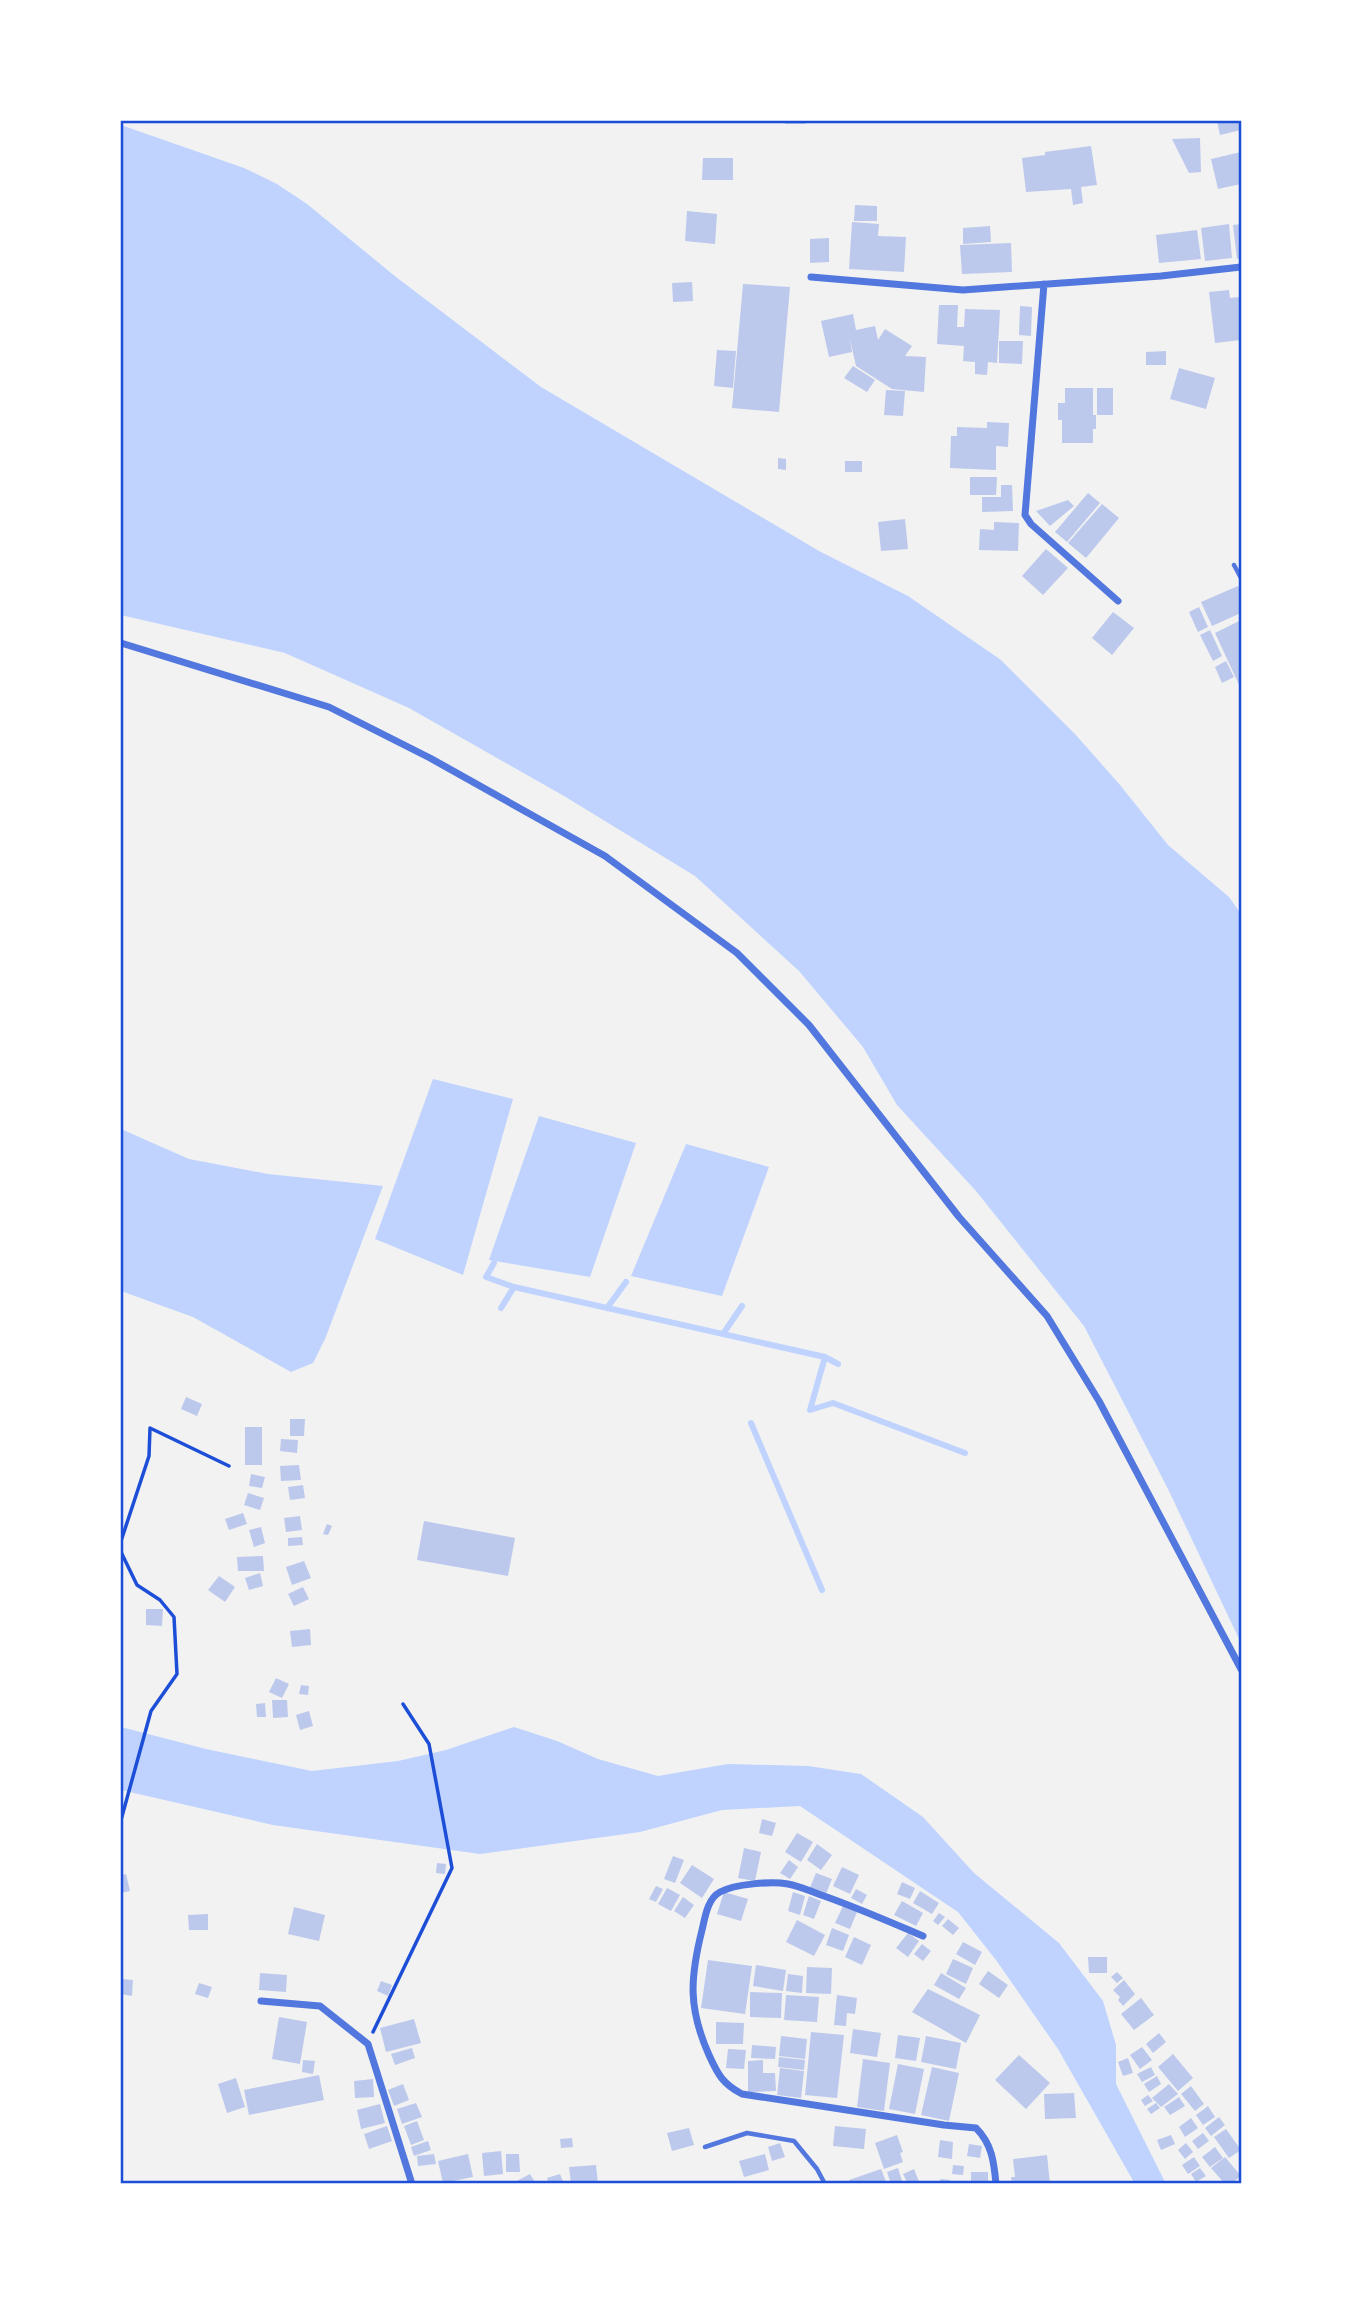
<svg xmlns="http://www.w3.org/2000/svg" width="1362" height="2305" font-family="'Roboto Serif',serif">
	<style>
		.water { fill: #bfd3fe }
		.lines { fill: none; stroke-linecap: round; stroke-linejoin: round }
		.stream { stroke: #bfd3fe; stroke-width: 6 }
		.building { fill: #bdc9ec }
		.path { stroke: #1d4ed8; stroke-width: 3.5 }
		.service { stroke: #5277de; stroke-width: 4.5 }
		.minor { stroke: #5277de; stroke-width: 7 }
		.neatline { fill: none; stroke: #1d4ed8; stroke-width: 2.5 }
	</style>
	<rect width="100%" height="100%" fill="#f2f2f2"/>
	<path class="water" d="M121 125 244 168 277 184 307 204 396 277 541 387 819 551 908 596 1001 660 1075 734 1120 785 1168 845 1229 897 1241 914V1643L1168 1489 1084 1326 976 1191 897 1105 863 1047 799 971 695 876 564 796 409 708 285 653 121 615Z
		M433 1079 513 1099 463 1275 375 1239Z
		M539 1116 636 1143 590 1277 489 1260Z
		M121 1129 189 1159 268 1174 383 1186 325 1339 313 1363 291 1372 193 1317 121 1291Z
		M686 1144 769 1167 722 1296 631 1276Z
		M121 1727 206 1749 312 1771 398 1761 446 1750 514 1727 557 1741 598 1759 658 1776 728 1764 808 1766 861 1774 923 1817 974 1873 1059 1943 1103 2001 1116 2045V2084L1166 2184H1135L1058 2049 996 1960 958 1912 800 1806 722 1810 640 1832 480 1854 273 1825 121 1790Z"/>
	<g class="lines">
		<path class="stream" d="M494 1263 486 1277 514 1287
			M501 1308 514 1287 825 1357 810 1410 833 1403 965 1453
			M607 1308 626 1282
			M723 1334 742 1306
			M825 1357 838 1364
			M751 1423 822 1590"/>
	</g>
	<path class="building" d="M785 121H806V124H785Z
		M1217 121H1241V130L1220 135Z
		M1200 138 1201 172 1189 173 1172 139Z
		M1091 146 1097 185 1081 187 1083 203 1073 205 1071 189 1026 192 1022 158 1045 155V152Z
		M1241 152V184L1218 189 1211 159Z
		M703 158H733V180H702Z
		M855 205 877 206V221H854Z
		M687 211 717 214 715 244 685 241Z
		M852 222 879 224 878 236 906 237 904 272 849 269Z
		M1229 224 1232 258 1205 261 1201 228Z
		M1241 224V258L1237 259 1233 225Z
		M990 226 991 242 963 244V228Z
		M1197 230 1201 259 1159 263 1156 235Z
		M829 238V262L810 263V239Z
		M1011 243 1012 272 962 274 960 245Z
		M692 282 693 301 673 302 672 283Z
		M743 284 790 287 779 412 732 408Z
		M1229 290 1230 298 1239 297 1241 340 1215 343 1209 292Z
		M939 305H958L957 327H964L965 309 1000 310 997 363 988 362 987 375 975 374V362L963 361 964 346 937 344Z
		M1020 306 1032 307 1031 336 1019 335Z
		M853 314 856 330 875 326 878 340 885 329 912 346 905 356 926 357 924 392 892 389 856 366 850 339 852 352 829 357 821 321Z
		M999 341H1023L1022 364 999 363Z
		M717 350 736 351 733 388 714 386Z
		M1166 351V365H1146V352Z
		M853 366 875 380 867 392 844 378Z
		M1179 368 1215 378 1206 409 1170 399Z
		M1065 388H1093V415H1096V429H1093V443H1062V420H1058V403H1065Z
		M1097 388H1113V415H1097Z
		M886 390 905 391 903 416 884 415Z
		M987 422 1009 423 1008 447 996 446V470L950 468 951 436H957V427L987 428Z
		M778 458 786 459V470L778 469Z
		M845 461H862V472H845Z
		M970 477H997L996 495H970Z
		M1001 485H1012L1013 511 982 512V497H1001Z
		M1088 493 1100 503 1067 542 1055 532Z
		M1068 500 1074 506 1050 526 1036 511Z
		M1102 504 1119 518 1086 558 1068 543Z
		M905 519 908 549 881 551 878 522Z
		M994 522 1019 523 1018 551 979 550 980 529 994 530Z
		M1046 549 1068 568 1043 595 1022 576Z
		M1238 586 1241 593V613L1212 626 1201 602Z
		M1199 607 1208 627 1198 632 1189 612Z
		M1113 612 1134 628 1112 655 1092 638Z
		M1241 620V689L1215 633Z
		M1210 630 1222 656 1213 661 1200 635Z
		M1226 661 1234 677 1222 683 1215 667Z
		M186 1397 202 1404 197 1416 181 1409Z
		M290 1419H305L304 1436H290Z
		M245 1427H262V1465H245Z
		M281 1439 298 1440 297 1453 280 1451Z
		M299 1465 301 1480 281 1481 280 1466Z
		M251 1474 265 1477 262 1488 249 1486Z
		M303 1485 305 1498 290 1500 288 1487Z
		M248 1493 264 1498 260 1510 244 1505Z
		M243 1513 247 1524 229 1530 225 1519Z
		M300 1516 302 1530 286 1532 284 1518Z
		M424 1521 515 1538 508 1576 417 1560Z
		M327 1524 332 1526 328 1535 323 1534Z
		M261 1527 265 1543 254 1547 249 1530Z
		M302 1537 303 1545 288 1546V1538Z
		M263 1556 264 1571H238L237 1557Z
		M304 1561 311 1578 292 1585 286 1567Z
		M260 1573 263 1586 249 1590 245 1578Z
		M219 1576 235 1587 225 1602 208 1590Z
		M303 1587 309 1599 294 1606 288 1594Z
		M146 1609H163L162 1626 146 1625Z
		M310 1629 311 1645 292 1647 290 1631Z
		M276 1678 289 1684 282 1698 269 1692Z
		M301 1685 309 1686 308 1695 299 1694Z
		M272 1700H287L288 1717 273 1718Z
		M265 1703 266 1717H257L256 1704Z
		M309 1711 313 1726 300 1730 296 1715Z
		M762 1819 776 1823 772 1836 759 1833Z
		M797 1833 813 1842 801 1862 785 1852Z
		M817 1844 832 1855 821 1870 807 1860Z
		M744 1848 761 1852 755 1881 738 1878Z
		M673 1856 684 1860 675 1883 664 1879Z
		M789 1860 798 1867 790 1879 780 1873Z
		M437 1863 446 1864 445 1874 436 1873Z
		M692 1865 714 1879 702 1898 680 1883Z
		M842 1867 859 1875 850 1894 833 1886Z
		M816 1873 832 1879 825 1896 809 1890Z
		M126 1874 130 1891 121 1893V1875Z
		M902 1882 915 1888 910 1899 897 1894Z
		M656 1886 663 1889 656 1902 649 1899Z
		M667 1888 680 1895 671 1911 658 1904Z
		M856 1889 867 1895 862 1904 851 1898Z
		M920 1891 939 1903 932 1914 913 1903Z
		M724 1892 748 1899 741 1921 717 1914Z
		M793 1892 805 1896 800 1915 788 1911Z
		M809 1896 821 1901 814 1919 803 1915Z
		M683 1897 694 1905 685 1918 674 1911Z
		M902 1901 923 1913 916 1926 894 1915Z
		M843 1906 857 1912 850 1929 835 1923Z
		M294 1907 325 1915 319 1941 288 1934Z
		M939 1913 945 1917 938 1925 933 1921Z
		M208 1914V1930H189L188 1915Z
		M948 1919 959 1928 953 1935 942 1926Z
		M797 1920 825 1935 814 1956 786 1942Z
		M832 1928 849 1935 843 1951 826 1945Z
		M908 1933 919 1941 908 1957 896 1948Z
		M854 1937 871 1945 862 1965 845 1957Z
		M963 1942 982 1952 975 1965 956 1954Z
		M922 1944 931 1951 923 1961 914 1954Z
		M1088 1957H1107V1973H1089Z
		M953 1959 973 1968 966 1984 946 1974Z
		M708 1960 752 1966 745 2014 701 2008Z
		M756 1965 786 1970 783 1991 753 1986Z
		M807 1967 832 1968 831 1994 806 1993Z
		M988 1971 1008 1985 999 1998 979 1984Z
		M1117 1972 1123 1978 1117 1983 1111 1977Z
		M260 1973 287 1975 286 1992 259 1990Z
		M941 1973 966 1988 959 1999 934 1985Z
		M788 1974 803 1976 802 1993 786 1991Z
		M121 1979 133 1980 132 1996 121 1994Z
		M1124 1980 1135 1994 1123 2006 1118 2000 1120 1997 1113 1990Z
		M381 1981 392 1985 388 1996 377 1991Z
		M199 1983 212 1987 208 1998 195 1994Z
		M928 1989 980 2015 966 2043 912 2012Z
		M750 1992 782 1993 781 2018 750 2017Z
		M786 1995 819 1997 817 2022 784 2020Z
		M837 1995 857 1998 855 2014 847 2013 846 2026 834 2025Z
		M1141 1998 1154 2015 1134 2030 1121 2014Z
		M279 2017 307 2022 300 2064 272 2059Z
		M414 2019 421 2043 386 2052 380 2028Z
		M716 2022 744 2023 743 2044H716Z
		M853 2029 881 2033 877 2057 850 2053Z
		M811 2032 844 2035 837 2098 805 2095Z
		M1159 2033 1166 2042 1153 2053 1146 2044Z
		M898 2035 920 2038 916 2061 895 2058Z
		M781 2036 807 2039 805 2059 779 2056Z
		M926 2036 961 2043 956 2069 921 2062Z
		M752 2045 776 2047 775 2059 751 2058Z
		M1142 2047 1152 2060 1140 2069 1130 2055Z
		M412 2048 415 2058 395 2065 391 2054Z
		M728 2049 746 2050 744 2069 726 2068Z
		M1173 2054 1193 2078 1178 2091 1158 2067Z
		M1019 2055 1050 2083 1026 2109 995 2080Z
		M779 2057 805 2060 804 2070 778 2067Z
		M1128 2058 1133 2073 1123 2076 1118 2062Z
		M863 2059 890 2063 884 2111 857 2107Z
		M303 2060 315 2061 313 2074 302 2072Z
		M763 2060V2073H775L776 2091 748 2092V2061Z
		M898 2064 924 2069 915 2114 889 2109Z
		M932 2067 959 2073 949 2121 921 2115Z
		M1151 2067 1155 2075 1142 2082 1137 2074Z
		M780 2068 804 2071 801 2098 777 2095Z
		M319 2075 324 2100 249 2115 244 2090Z
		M1157 2076 1161 2084 1149 2092 1144 2084Z
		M236 2078 245 2107 227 2113 218 2084Z
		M373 2079 374 2097 355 2098 354 2081Z
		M403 2084 409 2100 394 2106 388 2090Z
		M1169 2084 1178 2094 1161 2107 1152 2098Z
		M1191 2086 1204 2104 1195 2111 1181 2094Z
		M1074 2093 1076 2118 1045 2119 1044 2094Z
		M1148 2095 1153 2101 1145 2106 1141 2100Z
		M1179 2097 1185 2106 1170 2115 1164 2107Z
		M416 2103 422 2117 402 2124 397 2109Z
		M1156 2103 1160 2108 1151 2114 1147 2109Z
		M380 2104 385 2123 361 2129 357 2110Z
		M1208 2106 1215 2117 1203 2125 1196 2115Z
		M1219 2117 1225 2125 1211 2136 1205 2128Z
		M1191 2118 1198 2128 1185 2137 1179 2127Z
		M417 2121 424 2140 411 2145 404 2126Z
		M387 2126 392 2141 369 2149 364 2134Z
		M835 2126 866 2129 864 2149 833 2146Z
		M689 2128 694 2145 672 2151 667 2133Z
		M1226 2129 1241 2150 1229 2158 1214 2137Z
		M1203 2133 1209 2141 1198 2149 1192 2141Z
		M897 2135 903 2152 900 2153 903 2162 884 2169 875 2143Z
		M1171 2135 1175 2144 1161 2150 1157 2140Z
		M572 2138 573 2147 561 2148 560 2139Z
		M940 2140 953 2142 952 2159 938 2157Z
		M428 2141 431 2150 414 2156 411 2147Z
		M780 2143 785 2157 772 2161 768 2147Z
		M1186 2143 1193 2152 1185 2159 1178 2150Z
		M969 2144 982 2146 980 2158 967 2156Z
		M1215 2147 1223 2158 1210 2167 1202 2157Z
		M501 2151 503 2174 484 2176 482 2153Z
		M434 2154 436 2164 418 2166 417 2156Z
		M468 2154 473 2177 443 2183 438 2161Z
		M506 2154H519L520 2172H506Z
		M765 2154 769 2170 744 2177 739 2161Z
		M1047 2155 1050 2184H1012L1011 2177H1015L1013 2159Z
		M1194 2157 1200 2166 1188 2174 1182 2165Z
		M1225 2157 1241 2176 1231 2184H1225L1211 2168Z
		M596 2165 598 2184H571L569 2167Z
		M953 2165 964 2166 963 2175 952 2174Z
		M898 2168 903 2184H891L887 2172Z
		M1200 2168 1206 2176 1196 2182 1191 2174Z
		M881 2169 887 2184H850L849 2180Z
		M914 2169 920 2184H908L903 2174Z
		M971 2172H988V2182H971Z
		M530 2174 536 2184H511Z
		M560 2174 564 2184H549L547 2178Z
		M940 2179 950 2180V2184H940Z"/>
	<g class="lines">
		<path class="path" d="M121 1541 149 1456 150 1428 229 1466
			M121 1552 137 1585 160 1600 174 1617 177 1674 151 1711 121 1820
			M373 2032 452 1868 429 1744 403 1704"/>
		<path class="service" d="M1234 565 1241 578
			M705 2147 747 2133 794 2141 817 2169 825 2184"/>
		<path class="minor" d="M811 277 963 290 1161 276 1241 267
			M1044 284 1025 515 1031 524 1118 601
			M121 643 329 707 430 758 605 856 737 953 809 1025 959 1217 1047 1316 1099 1401 1241 1669
			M923 1936C890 1922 858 1908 824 1896 812 1892 800 1886 788 1884 771 1881 735 1884 720 1892 707 1899 705 1918 702 1930 690 1978 688 2008 709 2055 718 2075 723 2084 742 2094L944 2125 976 2128C992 2144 994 2162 996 2184
			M261 2001 320 2006 368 2044 412 2184"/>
	</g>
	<rect width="1362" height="2305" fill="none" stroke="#ffffff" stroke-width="245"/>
	<rect x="122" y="122" width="1118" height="2060" class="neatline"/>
</svg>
